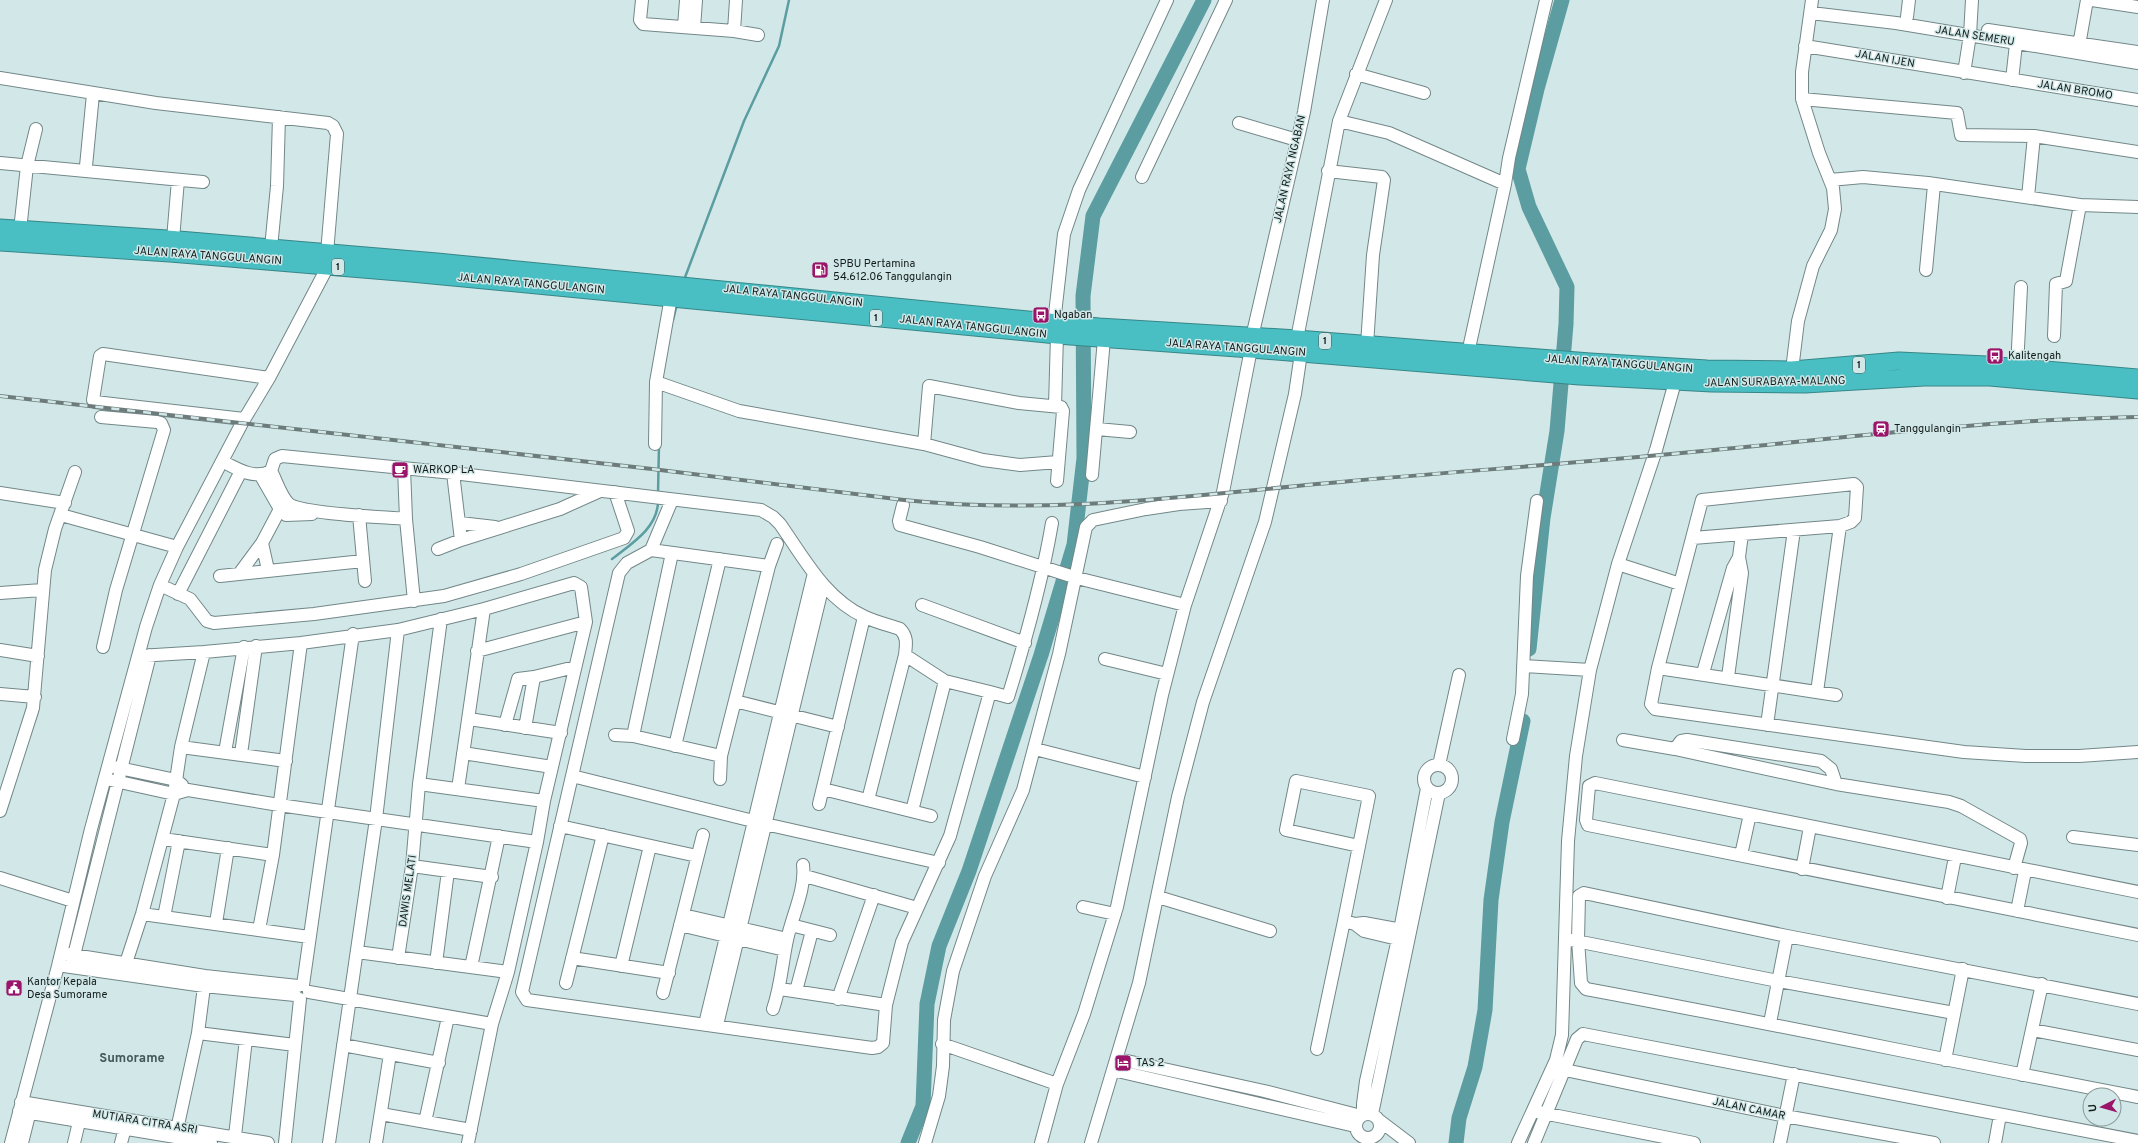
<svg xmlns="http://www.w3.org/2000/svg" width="2138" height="1143" font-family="Overpass,sans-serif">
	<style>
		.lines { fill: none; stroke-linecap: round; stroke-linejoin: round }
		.stream { stroke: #5b9da0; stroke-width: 2.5 }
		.river { stroke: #5b9da0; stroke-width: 15 }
		.minor-casing { stroke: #738788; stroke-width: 14 }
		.highway-casing { stroke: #378688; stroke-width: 19 }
		.minor { stroke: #fff; stroke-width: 12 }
		.highway { stroke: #4abfc3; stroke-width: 17 }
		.rail-casing { stroke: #6d7b7b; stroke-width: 4 }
		.rail { stroke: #d2e8e8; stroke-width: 2.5; stroke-dasharray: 8; stroke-linecap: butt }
		.labels { text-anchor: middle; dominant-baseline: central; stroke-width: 3; stroke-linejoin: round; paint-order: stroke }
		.shield { fill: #d2e8e8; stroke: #4c5858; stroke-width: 1 }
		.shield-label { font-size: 10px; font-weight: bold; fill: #131b1b }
		.street-label { font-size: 11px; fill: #131b1b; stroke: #d2e8e8 }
		.poi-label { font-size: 11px; fill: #131b1b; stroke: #d2e8e8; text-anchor: start }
		.quarter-label { font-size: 13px; font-weight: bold; fill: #455858; stroke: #d2e8e8 }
	</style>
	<rect width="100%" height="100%" fill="#d2e8e8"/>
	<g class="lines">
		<path class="stream" d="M684 280 744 121 779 46 789 0
			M673 320 677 304
			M658 494 659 445
			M612 559C631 544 658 528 658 501"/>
		<path class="river" d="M1529 649 1543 518 1557 431 1566 324 1567 287 1529 207 1518 169 1537 89 1562 0
			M908 1143 923 1106 927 1004 939 946 969 871 1041 655 1074 545 1084 458 1083 296 1093 216 1204 0
			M1456 1143 1459 1118 1475 1067 1485 1010 1491 900 1502 822 1523 721"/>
		<g class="minor-casing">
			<path id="minor" d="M642 0 640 20 643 24 734 31 758 35
				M2092 0 2138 7
				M1811 13 1896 23 2138 63
				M1907 17 1909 0
				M684 27 686 0
				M694 28 696 0
				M1988 30 2138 52
				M734 31 736 0
				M1805 46 2138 100
				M2078 51 2087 0
				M1964 73 1970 35 1972 0
				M1356 74 1424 93
				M0 78 156 103 328 123 333 126 337 134 327 253
				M2012 80 2017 35
				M1802 99 1957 113 1961 135 2034 136 2138 152
				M1339 121 1389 133 1505 184
				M1239 123 1297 140
				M0 163 203 182
				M86 166 93 94
				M1328 171 1382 177 1384 180 1373 255 1367 345
				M1142 177 1226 0
				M1830 180 1863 177 1928 183 2080 205 2138 207
				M2028 197 2034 136
				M20 230 27 166 36 129
				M173 239 178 180
				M271 248 277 186 279 117
				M1926 270 1934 185
				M1054 323 1064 234 1079 190 1167 0
				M2054 336 2056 284 2066 281 2080 205
				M1252 337 1304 112 1323 0
				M1297 339 1339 121 1386 0
				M1468 353 1505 184 1509 158 1546 0
				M2017 368 2021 287
				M1792 370 1798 321 1813 266 1831 230 1835 209 1833 188 1819 153 1802 99V72L1812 0
				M656 382 739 411 924 444 983 460 1020 465 1058 462
				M1055 406 1057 335
				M101 417 157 422 161 423 164 430 116 590 103 647
				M244 419 95 402 93 400 100 356 103 354 269 378
				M1097 429 1130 432
				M655 444 656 382 671 297
				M924 444 929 386 1019 403 1061 407 1063 411 1057 481
				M222 461C237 469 255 480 271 471L275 459 282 456 453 473 761 510 773 517 780 524C804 558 825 599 865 617 876 622 888 625 900 629 908 637 906 645 905 655L945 681 990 692 950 836 902 942 886 1005 883 1043 878 1047 872 1048 527 1000 522 992 619 573 627 563 651 550 672 500
				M404 468 406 519 414 601
				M271 471C276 480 281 497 289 504 302 514 385 517 406 519
				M453 473 461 540
				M1092 475 1104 339
				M261 476 280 509 286 515 312 514
				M0 493 65 503
				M903 505 899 521 900 525 980 547 1077 578 1185 605
				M61 515 177 547
				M359 515 365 581
				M460 523 495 527
				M1693 538 1840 526 1851 522 1855 518 1857 487 1854 484 1702 500 1658 668 1651 704 1655 709 1964 752 2026 756H2079L2138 752
				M262 543 268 570
				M438 549 461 540 560 509 600 491
				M651 550 769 566 721 756 720 779
				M1618 564 1680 584
				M769 566 777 544
				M239 574 262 543 280 509 287 502
				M220 576 363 561
				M160 585 190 599 207 621 214 623 314 614 444 596 521 574 624 538 628 531 615 492
				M0 593 42 590
				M178 594 241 471
				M922 605 1025 643
				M0 650 38 656
				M477 651 586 622
				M139 656 204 652 301 643 398 630 484 609 574 583 581 587 586 622 544 801 537 842 508 972 492 1024 468 1143
				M1105 659 1167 674
				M1523 666 1590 670
				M1658 668 1836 695
				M1703 673 1733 568 1739 557
				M1728 677 1742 573 1739 557 1742 534
				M990 692 1008 697C1026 639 1042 582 1052 523
				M1817 692 1840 526
				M0 694 35 697
				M735 701 838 727
				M469 719 561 733
				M505 725 518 679 534 677 575 667
				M1767 725 1794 530
				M525 728 534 677
				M615 735 633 736 721 756
				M633 736 672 553
				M1513 739 1522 694 1527 576 1537 501
				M1623 740 1675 749 1836 784 1949 802 1961 806 2020 839 2021 843 2014 868
				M675 746 720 559
				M181 747 286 761
				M1035 749 1145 777
				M1675 749 1681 741 1687 740 1821 761 1831 769 1836 784
				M225 752 244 647
				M463 753 552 767
				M241 754 256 646
				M1439 765 1459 675
				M1424 779a14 14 0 1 1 28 0a14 14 0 1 1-28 0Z
				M114 767 176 780 182 785
				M572 776 765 824 939 863
				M106 779 174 794 188 790 279 805 537 842
				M419 784 544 801
				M458 789 484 609
				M823 789 931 816
				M868 800 905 655
				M819 804 864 617
				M0 811 33 708 45 570 55 529 75 472
				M912 811 945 681
				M560 826 697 856
				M2073 837 2138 845
				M163 839 273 855
				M1741 855 1750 814
				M412 866 492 877
				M1802 869 1810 827
				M805 876 917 908
				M0 878 73 901
				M2138 892 1595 783 1589 786 1586 820 1588 825 2138 935
				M1158 897 1270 931
				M1947 898 1955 857
				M1083 907 1115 914
				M2017 911 2025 871
				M142 914 309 937
				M683 915 787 939
				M164 917 179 841
				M1344 921 1369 796 1296 781 1286 830 1359 846
				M216 923 228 848
				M1355 924 1364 931 1406 941
				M680 925 785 950
				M791 925 830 935
				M259 930 273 855 301 643
				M1571 940 1778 981 1954 1013
				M357 952 508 972
				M67 954 205 976 298 986
				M398 958 412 866 419 784 441 619
				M572 958 669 973
				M126 963 142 914 174 794 181 747 204 652
				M436 963 448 871
				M64 966 204 986 295 995
				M621 966 650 846
				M71 967 150 655
				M471 967 499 836
				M566 983 603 835
				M303 985 353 634
				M780 989 886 1005
				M796 991 812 931
				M309 992 492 1024
				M663 993 703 835
				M838 999 874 895
				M2138 1004 1787 936 1584 893 1579 896 1578 940 1581 983 1586 989C1770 1023 1954 1062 2138 1097
				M773 1009C781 986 782 963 787 940 792 916 806 889 803 865
				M1770 1023 1787 936
				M705 1024 814 573
				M717 1025 823 585
				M2032 1030 2138 1050
				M198 1033 295 1045
				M942 1044 1057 1084
				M343 1045 439 1063
				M1317 1049 1344 921 1355 924 1364 923 1407 931
				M1118 1059 1264 1091 1361 1116
				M1945 1060 1963 969
				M1113 1070 1355 1126
				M1565 1070 1785 1116 1934 1143
				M2022 1075 2042 984
				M21 1102 268 1143
				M19 1111 211 1143
				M1538 1112 1694 1143
				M1356 1126a12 12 0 1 1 24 0a12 12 0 1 1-24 0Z
				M381 1114 471 1130
				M1363 1114V1104L1366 1081 1400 930 1427 788
				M1372 1114 1439 793
				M1380 1121 1409 1143
				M425 1122 448 1017
				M176 1134 198 1033 205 979
				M235 1136 246 1039
				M11 1143 58 966 91 829 146 627 160 585 177 547 242 423 269 378 328 266
				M22 1143 31 1107
				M74 1143 79 1122
				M121 1143 125 1128
				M285 1143 300 999
				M329 1143 376 819 398 630
				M376 1143 390 1054
				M925 1143 939 1096 943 1066 944 1020 953 971 985 876 1023 790 1059 654 1086 527 1093 520 1146 509 1179 504 1221 501
				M1041 1143 1057 1084 1084 1014 1117 907 1162 695 1185 605 1223 492 1251 349
				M1091 1143 1139 983 1178 797 1203 702 1265 522 1295 394 1301 353
				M1518 1143 1556 1060 1562 1035 1568 841 1576 756 1590 670 1618 564 1656 450 1675 382
				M1534 1143 1577 1039 1583 1034 2138 1141
				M1780 1143 1794 1074
				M1995 1143 2000 1115"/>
		</g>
		<g class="highway-casing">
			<path id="highway" d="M0 228 167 239 437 262 1099 327 1297 339 1590 362 1707 369 1792 370 1899 361 1987 365 2138 378
				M0 242 170 253 411 273 1057 335 1251 349 1580 376 1712 383 1805 384 1924 377H1990L2138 390"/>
		</g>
		<use href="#minor" class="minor"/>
		<use href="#highway" class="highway"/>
		<g class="rail-casing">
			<path id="rail" d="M0 396 652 469 904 500C1056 516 1200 494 1351 481 1464 471 1578 463 1692 452 1801 442 1910 429 2020 422 2059 419 2099 418 2138 417"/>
		</g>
		<use href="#rail" class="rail"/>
	</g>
	<defs>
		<g id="fuel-square" transform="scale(0.9)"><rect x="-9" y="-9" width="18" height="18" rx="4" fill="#9a1569" stroke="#d2e8e8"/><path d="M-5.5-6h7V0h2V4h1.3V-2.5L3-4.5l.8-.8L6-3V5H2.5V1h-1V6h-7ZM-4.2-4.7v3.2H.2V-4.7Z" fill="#fff"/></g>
		<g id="bus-square" transform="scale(0.9)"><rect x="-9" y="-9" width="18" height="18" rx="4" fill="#9a1569" stroke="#d2e8e8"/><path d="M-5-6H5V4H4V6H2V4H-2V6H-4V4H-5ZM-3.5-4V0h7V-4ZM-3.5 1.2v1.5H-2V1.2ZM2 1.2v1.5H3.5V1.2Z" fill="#fff"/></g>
		<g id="station-square" transform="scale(0.9)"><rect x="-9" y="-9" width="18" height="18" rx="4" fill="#9a1569" stroke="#d2e8e8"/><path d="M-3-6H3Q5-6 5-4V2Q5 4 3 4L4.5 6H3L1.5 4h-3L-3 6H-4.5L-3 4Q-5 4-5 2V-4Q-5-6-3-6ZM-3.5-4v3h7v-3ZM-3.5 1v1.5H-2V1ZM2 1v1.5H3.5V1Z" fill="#fff"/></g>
		<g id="cafe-square" transform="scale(0.9)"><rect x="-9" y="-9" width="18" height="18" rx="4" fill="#9a1569" stroke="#d2e8e8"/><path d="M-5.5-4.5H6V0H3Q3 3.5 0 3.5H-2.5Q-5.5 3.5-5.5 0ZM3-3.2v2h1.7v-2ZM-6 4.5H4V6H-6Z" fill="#fff"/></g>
		<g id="civic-square" transform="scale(0.9)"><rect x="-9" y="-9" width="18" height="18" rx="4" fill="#9a1569" stroke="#d2e8e8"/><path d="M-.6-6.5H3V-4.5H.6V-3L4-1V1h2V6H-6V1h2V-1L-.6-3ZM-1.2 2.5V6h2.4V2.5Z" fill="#fff"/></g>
		<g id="hotel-square" transform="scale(0.9)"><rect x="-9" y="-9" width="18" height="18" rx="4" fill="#9a1569" stroke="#d2e8e8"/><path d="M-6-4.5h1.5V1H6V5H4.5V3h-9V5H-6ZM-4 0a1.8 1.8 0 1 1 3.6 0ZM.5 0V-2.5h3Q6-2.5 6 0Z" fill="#fff"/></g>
	</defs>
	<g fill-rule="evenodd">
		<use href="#fuel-square" x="820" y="270"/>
		<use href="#bus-square" x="1041" y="315"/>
		<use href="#bus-square" x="1995" y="356"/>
		<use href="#station-square" x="1881" y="429"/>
		<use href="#cafe-square" x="400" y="470"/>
		<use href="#civic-square" x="14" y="988"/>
		<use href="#hotel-square" x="1123" y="1063"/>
	</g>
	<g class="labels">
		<g class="shield">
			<rect x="332" y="259" width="12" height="16" rx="3"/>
			<rect x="870" y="310" width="12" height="16" rx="3"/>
			<rect x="1319" y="333" width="12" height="16" rx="3"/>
			<rect x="1853" y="357" width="12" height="16" rx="3"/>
		</g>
		<g class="shield-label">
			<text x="338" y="267">1</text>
			<text x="876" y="318">1</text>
			<text x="1325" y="341">1</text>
			<text x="1859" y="365">1</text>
		</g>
		<g class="street-label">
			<text transform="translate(1975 36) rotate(9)">JALAN SEMERU</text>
			<text transform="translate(1885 59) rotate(10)">JALAN IJEN</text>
			<text transform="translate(2075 90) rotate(9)">JALAN BROMO</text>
			<text transform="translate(1290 169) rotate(-77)">JALAN RAYA NGABAN</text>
			<text transform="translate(208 256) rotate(4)">JALAN RAYA TANGGULANGIN</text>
			<text transform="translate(531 284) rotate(5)">JALAN RAYA TANGGULANGIN</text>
			<text transform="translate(793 296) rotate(6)">JALA RAYA TANGGULANGIN</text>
			<text transform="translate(973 327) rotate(6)">JALAN RAYA TANGGULANGIN</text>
			<text transform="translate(1236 348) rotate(4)">JALA RAYA TANGGULANGIN</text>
			<text transform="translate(1619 364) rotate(4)">JALAN RAYA TANGGULANGIN</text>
			<text transform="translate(1775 382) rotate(-1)">JALAN SURABAYA-MALANG</text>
			<text transform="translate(408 891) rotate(-82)">DAWIS MELATI</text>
			<text transform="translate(1749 1109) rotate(12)">JALAN CAMAR</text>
			<text transform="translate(145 1122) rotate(9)">MUTIARA CITRA ASRI</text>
		</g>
		<g class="poi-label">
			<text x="833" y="264">SPBU Pertamina<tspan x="833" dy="13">54.612.06 Tanggulangin</tspan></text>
			<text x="1054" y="315">Ngaban</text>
			<text x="2008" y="356">Kalitengah</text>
			<text x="1894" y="429">Tanggulangin</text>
			<text x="413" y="470">WARKOP LA</text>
			<text x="27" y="982">Kantor Kepala<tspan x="27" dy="13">Desa Sumorame</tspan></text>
			<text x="1136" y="1063">TAS 2</text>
		</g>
		<g class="quarter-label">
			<text x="132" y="1059">Sumorame</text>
		</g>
	</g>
	<g transform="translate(2102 1107) rotate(264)"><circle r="19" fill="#d2e8e8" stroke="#869696"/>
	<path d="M0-3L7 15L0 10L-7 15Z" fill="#9a1569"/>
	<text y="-6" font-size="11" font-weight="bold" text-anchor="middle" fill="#131b1b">U</text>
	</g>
</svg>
